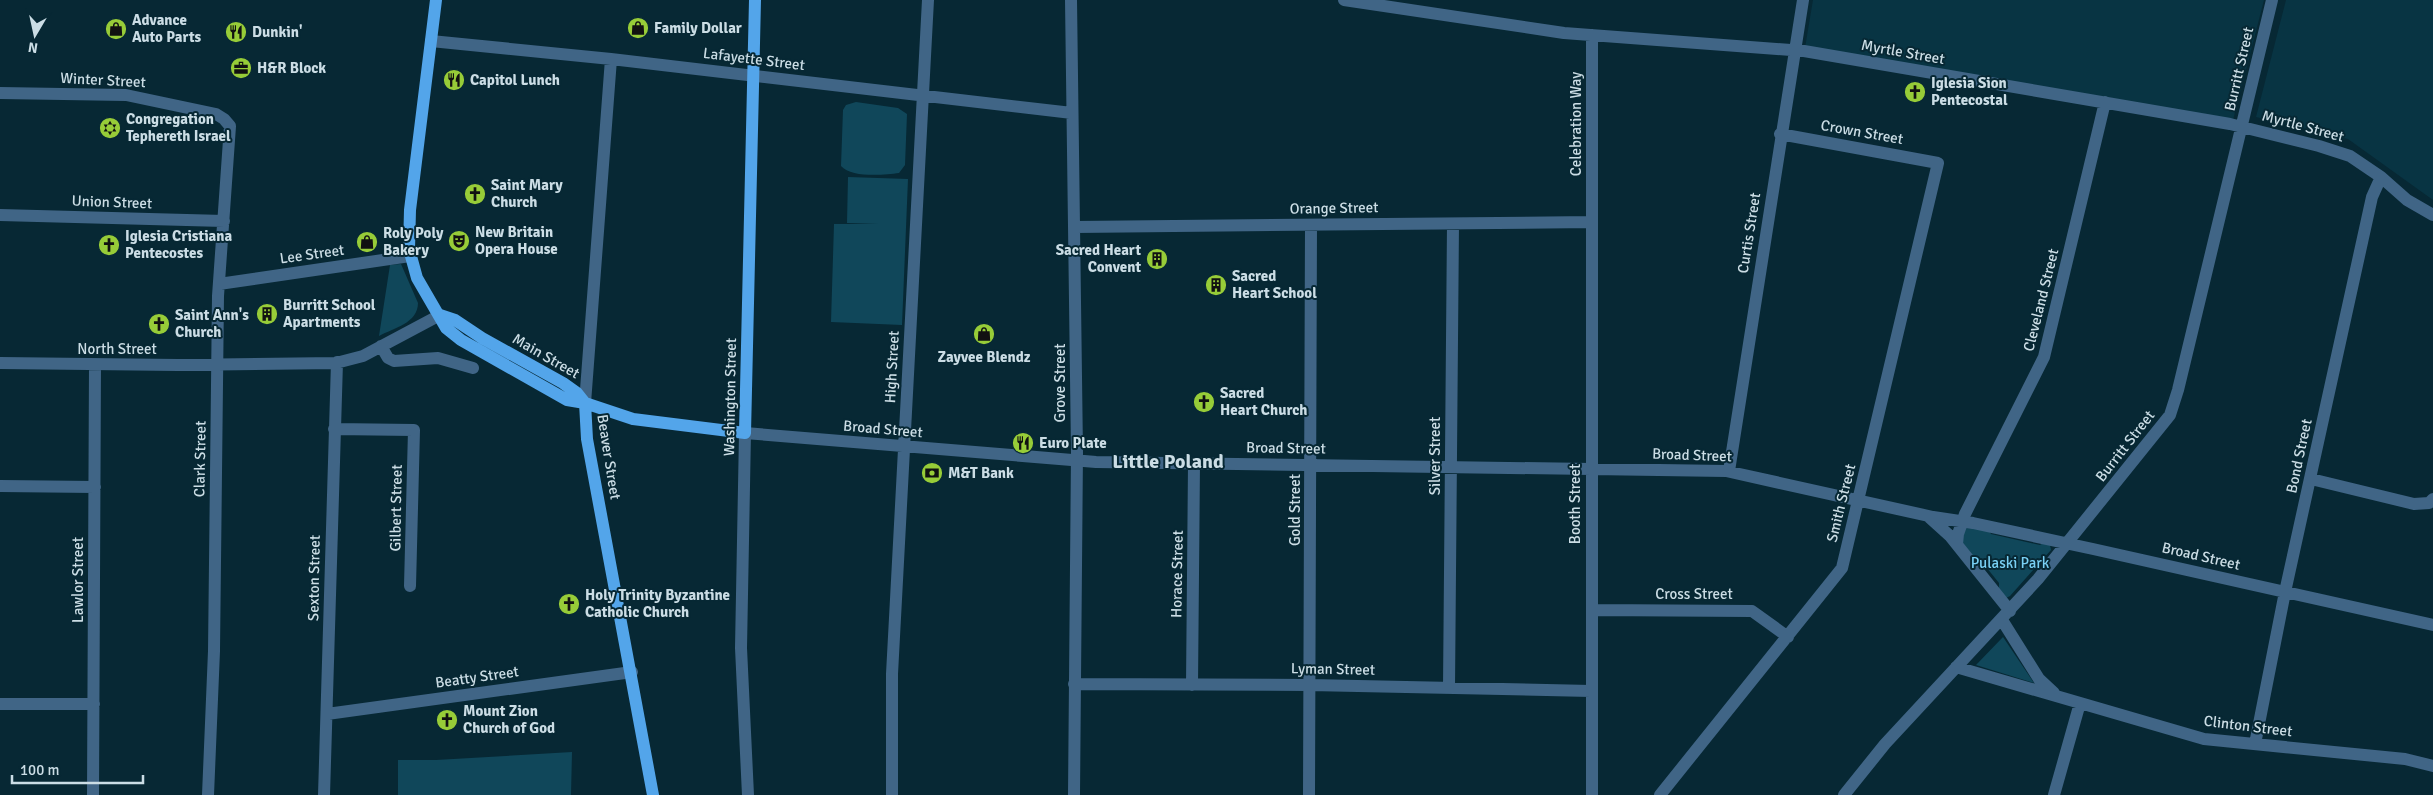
<svg xmlns="http://www.w3.org/2000/svg" width="2433" height="795" font-family="Signika,sans-serif">
	<style>
		.built { fill: #083443 }
		.green { fill: #10475a }
		.lines { fill: none; stroke-linecap: round; stroke-linejoin: round }
		.minor { stroke: #406586; stroke-width: 12 }
		.major { stroke: #53a5ea; stroke-width: 12 }
		.labels { text-anchor: middle; dominant-baseline: central; stroke-width: 4; stroke-linejoin: round; paint-order: stroke }
		.poi-label { font-size: 15px; font-weight: bold; fill: #cbdde5; stroke: #072834; text-anchor: start }
		.street-label { font-size: 15px; fill: #cbdde5; stroke: #072834 }
		.park-label { font-size: 15px; fill: #79d0f4; stroke: #072834 }
		.district-label { font-size: 20px; font-weight: bold; fill: #cbdde5; stroke: #072834 }
	</style>
	<rect width="100%" height="100%" fill="#072834"/>
	<path class="built" d="M1813 0H2264L2233 120 1805 48Z
		M2286 0H2433V200L2348 139 2256 117Z"/>
	<path class="green" d="M856 102 898 108 907 114 905 165 899 173C884 175 851 178 841 166L843 110 846 105Z
		M848 177 908 179 902 325 831 322 834 224H878L847 223Z
		M401 264 418 303C418 323 394 328 379 336L390 265Z
		M1964 528 1988 529 1991 534 2040 545 2044 542 2050 545 2051 550 2010 596 2006 598 1999 589V583L1978 557 1972 556 1962 542Z
		M2003 637 2034 683 1976 665Z
		M572 752 571 795H398V760H436Z"/>
	<g class="lines">
		<path class="minor" d="M1071 0 1077 452 1074 795
			M1344 0 1564 33 1804 51 2230 124 2319 146 2350 156 2381 177 2407 200 2433 215
			M431 41 611 59 1072 113
			M0 93 126 95 216 114 224 119 230 126 218 296 214 651 208 795
			M0 215 224 221
			M1075 227 1592 222
			M219 284 410 256
			M381 346 388 358 394 361 438 358 473 368
			M0 363 178 365 336 363 363 356 440 315
			M585 403 611 59
			M334 429 414 430 410 586
			M1729 471 1803 0
			M2311 479 2414 504 2429 503 2433 499
			M0 486 95 487
			M1929 517 1950 536 2010 611
			M1957 544 1958 534 1965 514 2044 357 2105 102
			M1592 610 1752 611 1788 637
			M2002 620 2039 679 2054 693
			M1956 667 2204 739 2405 759 2433 766
			M1074 684 1310 685 1591 691
			M1192 685 1194 464
			M1449 688 1453 224
			M0 704H94
			M327 714 632 672
			M2255 744 2285 592 2372 197 2381 177
			M93 795 95 365
			M324 795 337 362
			M748 795 741 648 745 433 1096 462 1726 471 1933 517 1973 523 2093 549 2433 625
			M892 795V674L928 0
			M1309 795 1311 225
			M1592 795V35
			M1660 795 1842 568 1938 163 1780 134
			M1844 795 1885 744 2038 579 2170 415 2178 390 2272 0
			M2054 795 2080 703"/>
		<path class="major" d="M436 0 410 210 409 249 417 278 446 328 461 340 567 400 585 403 633 419 745 433 755 0
			M440 315 455 320 482 338 563 383 577 393 585 403
			M585 403 587 439 653 795"/>
	</g>
	<defs>
		<g id="shop-disc" transform="scale(1.125)"><circle r="9.5" fill="#97cc38" stroke="#072834"/><path d="M-5-2.5h2.3a2.7 3.5 0 0 1 5.4 0H5L5.5 6h-11ZM-1.5-2.5h3a1.5 2.3 0 0 0-3 0Z" fill="#111"/></g>
		<g id="restaurant-disc" transform="scale(1.125)"><circle r="9.5" fill="#97cc38" stroke="#072834"/><path d="M-5-6h1v4h1v-4h1v4h1v-4h1v5L-1.5 .5V6h-2V.5L-5-1ZM5-6V6H3V1.5H1.5Q1.5-4 5-6Z" fill="#111"/></g>
		<g id="office-disc" transform="scale(1.125)"><circle r="9.5" fill="#97cc38" stroke="#072834"/><path d="M-6-3h4V-5.5h4V-3h4V5H-6ZM-1-4.5V-3h2v-1.5ZM-6 0V1H6V0Z" fill="#111"/></g>
		<g id="church-disc" transform="scale(1.125)"><circle r="9.5" fill="#97cc38" stroke="#072834"/><path d="M-1.2-6h2.4v3.5h3.3v2.4h-3.3V6h-2.4V-.1h-3.3v-2.4h3.3Z" fill="#111"/></g>
		<g id="synagogue-disc" transform="scale(1.125)"><circle r="9.5" fill="#97cc38" stroke="#072834"/><path d="M0-6.5L5.6 3.2H-5.6ZM0 6.5L5.6-3.2H-5.6Z" fill="#111"/></g>
		<g id="theatre-disc" transform="scale(1.125)"><circle r="9.5" fill="#97cc38" stroke="#072834"/><path d="M-5-5.5Q0-4 5-5.5V0Q5 5 0 6Q-5 5-5 0ZM-3.3-2.5H-1v1.5H-3.3ZM1-2.5H3.3v1.5H1ZM-2.8 1Q0 5.5 2.8 1Z" fill="#111"/></g>
		<g id="building-disc" transform="scale(1.125)"><circle r="9.5" fill="#97cc38" stroke="#072834"/><path d="M-4-6H4V6H1V3H-1V6H-4ZM-2.5-4.3h1.7v1.8h-1.7ZM.8-4.3h1.7v1.8H.8ZM-2.5-1h1.7V.8h-1.7ZM.8-1h1.7V.8H.8Z" fill="#111"/></g>
		<g id="bank-disc" transform="scale(1.125)"><circle r="9.5" fill="#97cc38" stroke="#072834"/><path d="M-6-4H6V4H-6ZM0-2.3a2.3 2.3 0 1 0 0 4.6a2.3 2.3 0 1 0 0-4.6Z" fill="#111"/></g>
	</defs>
	<g fill-rule="evenodd">
		<use href="#shop-disc" x="638" y="28"/>
		<use href="#shop-disc" x="116" y="29"/>
		<use href="#restaurant-disc" x="236" y="32"/>
		<use href="#office-disc" x="241" y="68"/>
		<use href="#restaurant-disc" x="454" y="80"/>
		<use href="#church-disc" x="1915" y="92"/>
		<use href="#synagogue-disc" x="110" y="128"/>
		<use href="#church-disc" x="475" y="194"/>
		<use href="#theatre-disc" x="459" y="241"/>
		<use href="#shop-disc" x="367" y="242"/>
		<use href="#church-disc" x="109" y="245"/>
		<use href="#building-disc" x="1157" y="259"/>
		<use href="#building-disc" x="1216" y="285"/>
		<use href="#building-disc" x="267" y="314"/>
		<use href="#church-disc" x="159" y="324"/>
		<use href="#shop-disc" x="984" y="334"/>
		<use href="#church-disc" x="1204" y="402"/>
		<use href="#restaurant-disc" x="1023" y="443"/>
		<use href="#bank-disc" x="932" y="473"/>
		<use href="#church-disc" x="569" y="604"/>
		<use href="#church-disc" x="447" y="720"/>
	</g>
	<g class="labels">
		<g class="poi-label">
			<text x="132" y="20">Advance<tspan x="132" dy="17">Auto Parts</tspan></text>
			<text x="654" y="28">Family Dollar</text>
			<text x="252" y="32">Dunkin'</text>
			<text x="257" y="68">H&amp;R Block</text>
			<text x="470" y="80">Capitol Lunch</text>
			<text x="1931" y="83">Iglesia Sion<tspan x="1931" dy="17">Pentecostal</tspan></text>
			<text x="126" y="119">Congregation<tspan x="126" dy="17">Tephereth Israel</tspan></text>
			<text x="491" y="185">Saint Mary<tspan x="491" dy="17">Church</tspan></text>
			<text x="475" y="232">New Britain<tspan x="475" dy="17">Opera House</tspan></text>
			<text x="383" y="233">Roly Poly<tspan x="383" dy="17">Bakery</tspan></text>
			<text x="125" y="236">Iglesia Cristiana<tspan x="125" dy="17">Pentecostes</tspan></text>
			<text x="1141" y="250" text-anchor="end">Sacred Heart<tspan x="1141" dy="17">Convent</tspan></text>
			<text x="1232" y="276">Sacred<tspan x="1232" dy="17">Heart School</tspan></text>
			<text x="283" y="305">Burritt School<tspan x="283" dy="17">Apartments</tspan></text>
			<text x="175" y="315">Saint Ann's<tspan x="175" dy="17">Church</tspan></text>
			<text x="984" y="357" text-anchor="middle">Zayvee Blendz</text>
			<text x="1220" y="393">Sacred<tspan x="1220" dy="17">Heart Church</tspan></text>
			<text x="1039" y="443">Euro Plate</text>
			<text x="948" y="473">M&amp;T Bank</text>
			<text x="585" y="595">Holy Trinity Byzantine<tspan x="585" dy="17">Catholic Church</tspan></text>
			<text x="463" y="711">Mount Zion<tspan x="463" dy="17">Church of God</tspan></text>
		</g>
		<g class="street-label">
			<text transform="translate(1903 52) rotate(10)">Myrtle Street</text>
			<text transform="translate(754 59) rotate(7)">Lafayette Street</text>
			<text transform="translate(2239 69) rotate(-77)">Burritt Street</text>
			<text transform="translate(103 80) rotate(3)">Winter Street</text>
			<text transform="translate(1576 124) rotate(-90)">Celebration Way</text>
			<text transform="translate(2303 126) rotate(15)">Myrtle Street</text>
			<text transform="translate(1862 132) rotate(10)">Crown Street</text>
			<text transform="translate(112 202) rotate(2)">Union Street</text>
			<text transform="translate(1334 208) rotate(-1)">Orange Street</text>
			<text transform="translate(1749 233) rotate(-81)">Curtis Street</text>
			<text transform="translate(312 254) rotate(-8)">Lee Street</text>
			<text transform="translate(2041 300) rotate(-76)">Cleveland Street</text>
			<text x="117" y="349">North Street</text>
			<text transform="translate(546 356) rotate(30)">Main Street</text>
			<text transform="translate(892 367) rotate(-87)">High Street</text>
			<text transform="translate(1060 383) rotate(-90)">Grove Street</text>
			<text transform="translate(730 397) rotate(-89)">Washington Street</text>
			<text transform="translate(883 429) rotate(5)">Broad Street</text>
			<text transform="translate(2125 446) rotate(-52)">Burritt Street</text>
			<text transform="translate(1286 448) rotate(1)">Broad Street</text>
			<text transform="translate(1692 455) rotate(2)">Broad Street</text>
			<text transform="translate(1435 456) rotate(-90)">Silver Street</text>
			<text transform="translate(2299 456) rotate(-78)">Bond Street</text>
			<text transform="translate(609 457) rotate(81)">Beaver Street</text>
			<text transform="translate(200 459) rotate(-89)">Clark Street</text>
			<text transform="translate(1841 503) rotate(-76)">Smith Street</text>
			<text transform="translate(1575 504) rotate(-90)">Booth Street</text>
			<text transform="translate(396 508) rotate(-89)">Gilbert Street</text>
			<text transform="translate(1295 510) rotate(-90)">Gold Street</text>
			<text transform="translate(2201 556) rotate(13)">Broad Street</text>
			<text transform="translate(1177 574) rotate(-89)">Horace Street</text>
			<text transform="translate(314 578) rotate(-89)">Sexton Street</text>
			<text transform="translate(78 580) rotate(-90)">Lawlor Street</text>
			<text x="1694" y="594">Cross Street</text>
			<text transform="translate(1333 669) rotate(1)">Lyman Street</text>
			<text transform="translate(477 677) rotate(-8)">Beatty Street</text>
			<text transform="translate(2248 726) rotate(7)">Clinton Street</text>
		</g>
		<g class="park-label">
			<text x="2010" y="563">Pulaski Park</text>
		</g>
		<g class="district-label">
			<text x="1168" y="461">Little Poland</text>
		</g>
	</g>
	<g transform="translate(35 35) rotate(189)" stroke="#072834" stroke-width="4" paint-order="stroke">
	<path d="M0-4L9 19L0 12L-9 19Z" fill="#cbdde5"/>
	<text y="-8" font-size="14" font-weight="bold" text-anchor="middle" fill="#cbdde5">N</text>
	</g>
	<path d="M12 775v8h131v-8" fill="none" stroke="#cbdde5" stroke-width="2.5"/>
	<text x="20" y="775" font-size="15" fill="#cbdde5" stroke="#072834" stroke-width="4" paint-order="stroke">100 m</text>
</svg>
